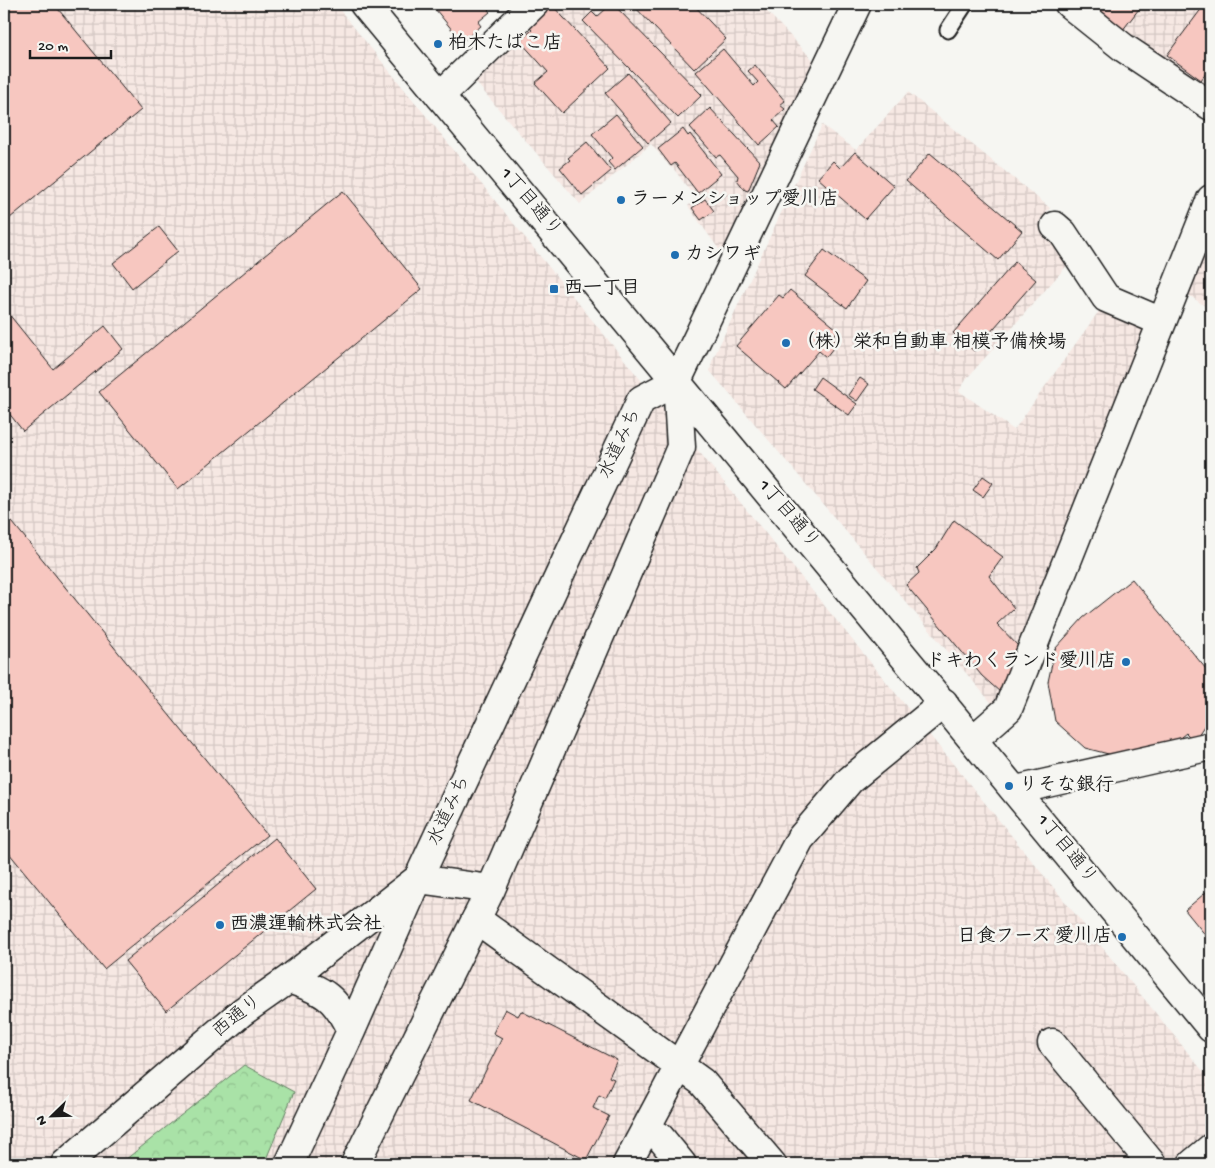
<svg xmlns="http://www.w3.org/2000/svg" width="1215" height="1168" font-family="'Gochi Hand','Klee One',sans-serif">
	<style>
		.industrial { fill: url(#industrial-grid) }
		.park { fill: url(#park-crowns); stroke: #627f62 }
		.building { fill: #f7c7c0; stroke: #1c1c1c }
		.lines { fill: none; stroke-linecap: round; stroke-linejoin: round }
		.lane-casing { stroke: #1c1c1c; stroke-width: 19 }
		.street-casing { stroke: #1c1c1c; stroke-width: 31 }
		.secondary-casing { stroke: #1c1c1c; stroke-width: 31 }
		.lane { stroke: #f6f6f2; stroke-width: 15 }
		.street { stroke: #f6f6f2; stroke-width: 28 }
		.secondary { stroke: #f6f6f2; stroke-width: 28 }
		.poi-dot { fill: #1f6fb2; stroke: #f6f6f2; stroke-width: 2 }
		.labels { text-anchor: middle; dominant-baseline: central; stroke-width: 5; stroke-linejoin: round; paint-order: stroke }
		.poi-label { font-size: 19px; font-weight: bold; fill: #1c1c1c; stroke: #f6f6f2; text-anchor: start }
		.street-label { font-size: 19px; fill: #1c1c1c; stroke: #f6f6f2 }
	</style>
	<defs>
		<pattern id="industrial-grid" width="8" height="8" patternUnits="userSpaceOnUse" patternTransform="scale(1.25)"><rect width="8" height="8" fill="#f6e8e3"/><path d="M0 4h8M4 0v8" fill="none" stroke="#d2c6c2"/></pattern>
		<pattern id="park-crowns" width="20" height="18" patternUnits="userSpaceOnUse" patternTransform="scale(1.25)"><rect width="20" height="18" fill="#a9e2a7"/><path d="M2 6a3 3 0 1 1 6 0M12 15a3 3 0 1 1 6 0" fill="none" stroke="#91c18f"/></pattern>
	</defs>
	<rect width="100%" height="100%" fill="#f6f6f2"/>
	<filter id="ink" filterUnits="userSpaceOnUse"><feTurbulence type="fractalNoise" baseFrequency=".02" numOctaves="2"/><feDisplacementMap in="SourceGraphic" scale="10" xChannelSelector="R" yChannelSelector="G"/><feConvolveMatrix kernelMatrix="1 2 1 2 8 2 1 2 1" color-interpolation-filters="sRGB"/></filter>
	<g filter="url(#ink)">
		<path class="industrial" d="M4 4H335L1211 1081V1164H4Z
			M543 4H760L813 60 723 255 688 206 696 199 673 168H671L651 144 580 204 472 78Z
			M1078 4H1211V100Z
			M908 92 1050 208 1040 221 1071 261 968 377 959 391 1014 430 1104 304 1148 324 1000 703 994 706 710 371 712 361 822 125 856 150Z
			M1211 220V310L1184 292Z"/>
		<path class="park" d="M244 1065 294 1092 264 1164H120Z"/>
		<path class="building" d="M4 4H54L141 110 4 223Z
			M431 4H487L490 8 488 10 490 12 478 22 481 26 462 42Z
			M603 4H613L702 95 678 118 583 21 592 12 597 17 607 8Z
			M632 4H693L726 39 694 69Z
			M1088 4H1141L1142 5 1122 31Z
			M1205 4H1211V66L1201 80 1167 55Z
			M552 5 610 68 562 113 535 83 548 72 520 41 532 30 528 26Z
			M723 49 754 86 758 82 748 71 755 65 785 101 780 105 785 109 773 120 779 127 759 145 696 72Z
			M628 73 671 123 648 143 605 93Z
			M710 108 760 162 748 191 745 190 737 180 738 176 720 155 716 157 690 127Z
			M616 114 643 146 615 170 608 162 612 158 592 134Z
			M683 129 688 136 690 134 721 174 698 193 675 163 671 166 658 149Z
			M587 142 611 171 582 195 560 168 570 160 568 158Z
			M855 152 894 186 865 219 818 178 833 161 840 168Z
			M930 153 1022 231 998 260 906 181Z
			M343 191 422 289 178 489 99 392Z
			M705 199 714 211 701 220 692 208Z
			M159 227 178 251 132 288 113 263Z
			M824 250 866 281 847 308 805 276Z
			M1015 262 1036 280 974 351 953 333Z
			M790 290 838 330 832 338 837 343 826 357 819 351 786 389 736 346 779 295 783 298Z
			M4 308 53 369 105 326 123 349 23 431 4 407Z
			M820 377 857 404 849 415 812 389Z
			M860 378 869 384 857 401 848 395Z
			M983 476 993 483 983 497 973 490Z
			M4 512 267 835 104 969 4 847Z
			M954 520 1003 557 989 576 1014 608 997 624 1020 648 1007 663 1012 668 1000 692 982 676 906 585 919 573 917 568 936 549Z
			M1132 579 1211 675V730L1206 723 1194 741 1186 733 1176 741 1124 758 1085 748 1055 721 1048 682 1055 649 1083 618Z
			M275 838 316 889 166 1011 125 961Z
			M1211 888V942L1185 910Z
			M505 1009 518 1016 521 1011 617 1060 609 1077 614 1079 605 1098 599 1095 593 1108 609 1116 586 1160 471 1100 502 1038 493 1033Z"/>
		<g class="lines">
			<g class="lane-casing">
				<path id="lane" d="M948 30 965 4"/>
			</g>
			<g class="street-casing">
				<path id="street" d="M1069 4 1124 48 1211 106
					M440 96 534 4
					M1055 226 1063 233 1106 298 1162 322
					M677 381 857 4
					M974 739 1008 709 1211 199
					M1016 790 1211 746
					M476 919 702 1082 772 1164
					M1052 1043 1152 1164
					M646 1129 660 1137 682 1164
					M627 1164 800 839 850 780 944 703"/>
			</g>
			<g class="secondary-casing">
				<path id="secondary" d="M364 4 1211 1028
					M418 879 491 889
					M289 979C324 991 336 997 351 1031
					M65 1164 242 1012 289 979 415 881
					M289 1164 351 1031 418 879 641 400 677 381
					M355 1164 491 889 681 447 677 381
					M1192 1164 1211 1148"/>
			</g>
			<use href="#lane" class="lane"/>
			<use href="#street" class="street"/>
			<use href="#secondary" class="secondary"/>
		</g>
	</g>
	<g class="poi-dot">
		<circle cx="438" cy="44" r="5"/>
		<circle cx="621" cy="200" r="5"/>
		<circle cx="675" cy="255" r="5"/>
		<rect x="549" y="284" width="10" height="10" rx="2.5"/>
		<circle cx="786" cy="343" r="5"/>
		<circle cx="1126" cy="662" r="5"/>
		<circle cx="1009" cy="786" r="5"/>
		<circle cx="220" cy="925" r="5"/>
		<circle cx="1122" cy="937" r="5"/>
	</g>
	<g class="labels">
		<g class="poi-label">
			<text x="448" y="44">柏木たばこ店</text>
			<text x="631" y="200">ラーメンショップ愛川店</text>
			<text x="685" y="255">カシワギ</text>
			<text x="564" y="289">西一丁目</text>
			<text x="796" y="343">（株）栄和自動車 相模予備検場</text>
			<text x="1116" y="662" text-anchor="end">ドキわくランド愛川店</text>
			<text x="1019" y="786">りそな銀行</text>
			<text x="230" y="925">西濃運輸株式会社</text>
			<text x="1112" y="937" text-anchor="end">日食フーズ 愛川店</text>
		</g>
		<g class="street-label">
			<text transform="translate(530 203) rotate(50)">1丁目通り</text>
			<text transform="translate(621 444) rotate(-65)">水道みち</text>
			<text transform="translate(788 515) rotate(50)">1丁目通り</text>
			<text transform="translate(450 811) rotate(-65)">水道みち</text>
			<text transform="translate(1066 850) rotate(51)">1丁目通り</text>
			<text transform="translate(238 1017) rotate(-39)">西通り</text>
		</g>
	</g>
	<rect width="1215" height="1168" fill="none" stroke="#f6f6f2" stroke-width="20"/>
	<rect x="10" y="10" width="1195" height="1148" fill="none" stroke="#1c1c1c" stroke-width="2" filter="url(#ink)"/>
	<g transform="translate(52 1116) rotate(247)" stroke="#f6f6f2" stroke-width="4" paint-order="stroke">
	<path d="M0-4L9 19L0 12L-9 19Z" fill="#1c1c1c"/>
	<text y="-8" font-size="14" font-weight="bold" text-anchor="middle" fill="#1c1c1c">N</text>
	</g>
	<path d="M30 50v8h81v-8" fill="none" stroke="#1c1c1c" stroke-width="2.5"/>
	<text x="38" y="50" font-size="15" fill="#1c1c1c" stroke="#f6f6f2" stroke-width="4" paint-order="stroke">20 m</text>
</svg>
